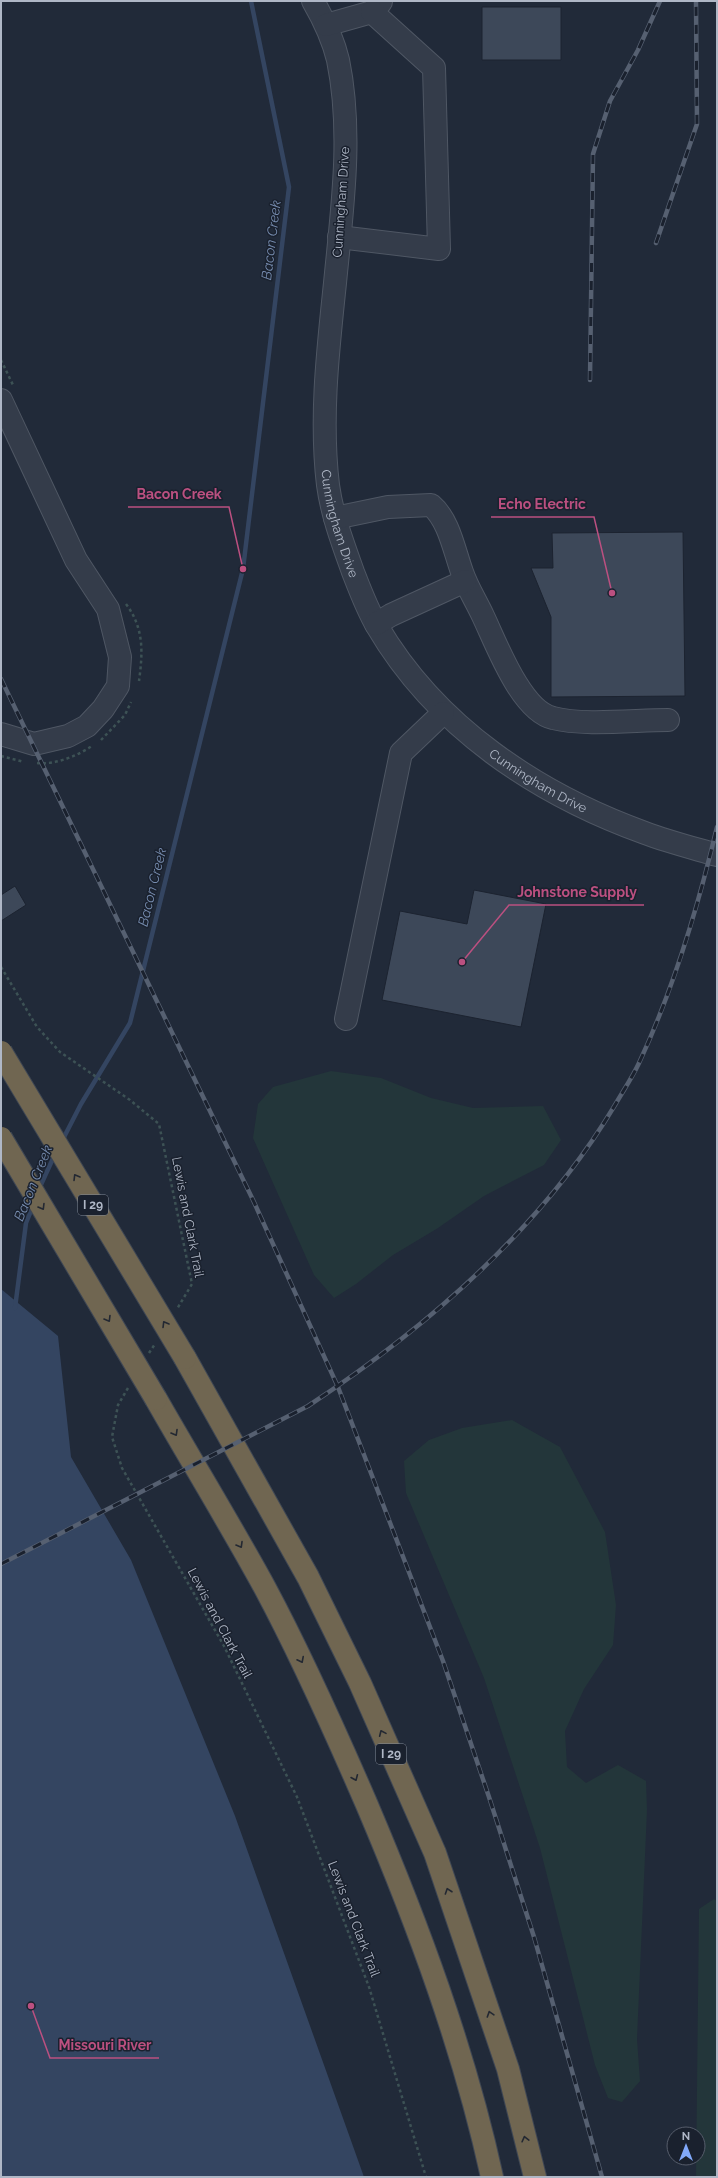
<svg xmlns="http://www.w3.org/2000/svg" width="718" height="2178" font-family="Raleway,sans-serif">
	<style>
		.green { fill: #23363a }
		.water { fill: #344561 }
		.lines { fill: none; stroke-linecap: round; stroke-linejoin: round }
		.stream { stroke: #344561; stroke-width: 4.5 }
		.building { fill: #3d4859; stroke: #1c2330 }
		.minor-casing { stroke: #4f5764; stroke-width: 24 }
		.highway-casing { stroke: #3f4754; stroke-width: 24 }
		.path { stroke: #3d5255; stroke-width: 2.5; stroke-dasharray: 3 3; stroke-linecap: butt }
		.minor { stroke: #343c4a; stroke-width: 22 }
		.highway { stroke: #706651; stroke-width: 22 }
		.rail-casing { stroke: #566071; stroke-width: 4.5 }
		.rail { stroke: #1a212e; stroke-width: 3; stroke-dasharray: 9; stroke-linecap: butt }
		.highway-bridge-casing { stroke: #3f4754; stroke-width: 24; stroke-linecap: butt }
		.highway-bridge { stroke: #706651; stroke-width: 22 }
		.oneway { stroke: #232832 }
		.labels { text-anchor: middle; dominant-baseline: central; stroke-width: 3; stroke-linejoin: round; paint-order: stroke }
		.shield { fill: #1a212e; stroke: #828a98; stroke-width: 1 }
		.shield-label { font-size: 12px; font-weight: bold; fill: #afb7c6 }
		.street-label { font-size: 13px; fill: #afb7c6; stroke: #1a212e }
		.water-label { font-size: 14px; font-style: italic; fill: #768caf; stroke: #1a212e }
		.leader { fill: none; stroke: #bb5080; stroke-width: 1.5 }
		.callout-dot { fill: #bb5080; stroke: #1a212e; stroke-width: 1.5 }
		.callout-label { font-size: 14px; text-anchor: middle; font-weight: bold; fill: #bb5080; stroke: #1a212e; stroke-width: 3; stroke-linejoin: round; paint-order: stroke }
	</style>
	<rect width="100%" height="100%" fill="#212a39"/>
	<path class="green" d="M331 1071 381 1078 431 1098 473 1108 543 1106 561 1140 544 1165 484 1196 438 1228 393 1255 356 1284 334 1298 314 1275 253 1138 258 1104 273 1087Z
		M512 1420 560 1447 605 1532 616 1605 613 1645 584 1689 565 1731 567 1767 586 1783 618 1765 646 1781 647 1810 637 2039 640 2081 622 2102 608 2098 595 2065 540 1848 484 1678 406 1493 404 1461 429 1440 462 1428Z
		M714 1899 717 1901V2177H696L699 1909Z"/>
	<path class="water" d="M1 1289 58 1336 71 1457 131 1560 235 1816 364 2177H1Z"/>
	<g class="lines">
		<path class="stream" d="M62 1141 81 1104 130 1023 243 569 289 187 251 1
			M39 1189 55 1154
			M15 1308 26 1223 33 1206"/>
	</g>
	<path class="building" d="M482 7H561V60H482Z
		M683 532 685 696 551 697V617L531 568H553L552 533Z
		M15 886 26 905 1 921V895Z
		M474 890 546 904 521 1027 382 1000 400 911 467 924Z"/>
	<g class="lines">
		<g class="minor-casing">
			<g id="minor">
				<path id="s1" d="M313 1C324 20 333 39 338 60 353 133 342 210 335 283 328 350 320 418 328 485 332 515 343 544 353 572 360 590 367 609 377 626 436 727 537 794 645 833 669 842 693 848 717 855"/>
				<path d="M326 25 372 12 381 2"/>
				<path d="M339 237 439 249 434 68 372 12"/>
				<path d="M1 400 76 560 108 609 120 657 118 686 103 709 87 726 68 736 34 744 1 734"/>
				<path d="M335 518 388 507 431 505C449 520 454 550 462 572 467 587 476 601 483 616 496 643 521 711 553 718 583 726 635 720 668 720"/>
				<path d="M376 624 391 615 465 581"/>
				<path d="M346 1019 401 753 443 713"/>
			</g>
		</g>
		<g class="highway-casing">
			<path id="highway" d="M185 1358 308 1577 360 1683 435 1853 508 2069 535 2177
				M156 1399C192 1462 230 1524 265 1588 303 1659 335 1731 367 1805 418 1925 464 2049 492 2177"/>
		</g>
		<path class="path" d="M1 360 13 385
			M126 604C144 628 143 652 139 681
			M101 740 125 715 131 702
			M1 756 24 762
			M37 763C55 765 77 756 92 746
			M1 967 37 1027 60 1052 130 1100 159 1124 192 1284 177 1309
			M149 1353 155 1344
			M128 1388 118 1405 112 1437 122 1468 224 1646 297 1797 369 1987 426 2177"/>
		<use href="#minor" class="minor"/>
		<use href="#highway" class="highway"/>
		<g class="rail-casing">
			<path id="rail" d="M656 243 697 124 696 1
				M590 380 593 154 610 101 638 50 660 1
				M1 679 253 1200 338 1387 443 1661 489 1797 534 1937 602 2177
				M1 1564 308 1406C428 1327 541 1229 615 1105 623 1091 632 1078 639 1063 674 988 698 907 717 827"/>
		</g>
		<use href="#rail" class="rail"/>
		<g class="highway-bridge-casing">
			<path id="highway-bridge" d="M1 1052 185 1358
				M1 1138 156 1399"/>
		</g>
		<use href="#highway-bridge" class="highway-bridge"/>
	</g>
	<defs><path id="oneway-chevron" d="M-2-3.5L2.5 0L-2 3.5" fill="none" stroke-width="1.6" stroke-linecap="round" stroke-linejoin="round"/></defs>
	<g class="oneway">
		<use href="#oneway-chevron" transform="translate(76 1177) rotate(-121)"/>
		<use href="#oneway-chevron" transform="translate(42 1207) rotate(59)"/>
		<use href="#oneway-chevron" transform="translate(108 1319) rotate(59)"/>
		<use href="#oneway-chevron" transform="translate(165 1324) rotate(-121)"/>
		<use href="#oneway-chevron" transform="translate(175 1433) rotate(60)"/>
		<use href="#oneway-chevron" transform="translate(240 1545) rotate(60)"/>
		<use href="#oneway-chevron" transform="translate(301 1660) rotate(63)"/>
		<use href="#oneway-chevron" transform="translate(382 1733) rotate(-114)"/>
		<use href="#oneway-chevron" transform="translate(355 1778) rotate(67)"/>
		<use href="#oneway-chevron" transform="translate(448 1891) rotate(-109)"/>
		<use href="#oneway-chevron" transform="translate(490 2014) rotate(-108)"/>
		<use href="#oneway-chevron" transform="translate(525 2139) rotate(-104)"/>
	</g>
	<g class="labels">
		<g class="shield">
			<rect x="78" y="1195" width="30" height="20" rx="3"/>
			<rect x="376" y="1744" width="30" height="20" rx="3"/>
		</g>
		<g class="shield-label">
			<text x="93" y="1205">I 29</text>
			<text x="391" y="1754">I 29</text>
		</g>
		<g class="street-label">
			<text transform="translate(341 202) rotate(-86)">Cunningham Drive</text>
			<text stroke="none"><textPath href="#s1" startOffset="531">Cunningham Drive</textPath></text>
			<text stroke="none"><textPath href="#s1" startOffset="867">Cunningham Drive</textPath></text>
			<text transform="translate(188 1217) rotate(79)">Lewis and Clark Trail</text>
			<text transform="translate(220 1623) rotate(62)">Lewis and Clark Trail</text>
			<text transform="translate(354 1919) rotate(69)">Lewis and Clark Trail</text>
		</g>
		<g class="water-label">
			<text transform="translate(271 240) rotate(-83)">Bacon Creek</text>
			<text transform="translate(152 887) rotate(-76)">Bacon Creek</text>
			<text transform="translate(33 1183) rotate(-68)">Bacon Creek</text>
		</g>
	</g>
	<path class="leader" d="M243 569L229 507H128M612 593L594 517H491M462 962L509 905H644M31 2006L50 2058H159"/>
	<g class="callout-dot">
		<circle cx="243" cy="569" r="4"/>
		<circle cx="612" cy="593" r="4"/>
		<circle cx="462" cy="962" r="4"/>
		<circle cx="31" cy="2006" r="4"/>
	</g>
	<g class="callout-label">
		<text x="179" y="499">Bacon Creek</text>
		<text x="542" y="509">Echo Electric</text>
		<text x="577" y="897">Johnstone Supply</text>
		<text x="105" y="2050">Missouri River</text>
	</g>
	<rect width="718" height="2178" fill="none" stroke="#afb7c6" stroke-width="4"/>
	<g transform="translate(686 2146)"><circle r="19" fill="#1a212e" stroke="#565d6b"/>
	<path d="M0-3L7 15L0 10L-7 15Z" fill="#81a9fa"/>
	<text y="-6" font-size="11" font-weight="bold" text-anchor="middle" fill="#afb7c6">N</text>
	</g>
</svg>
